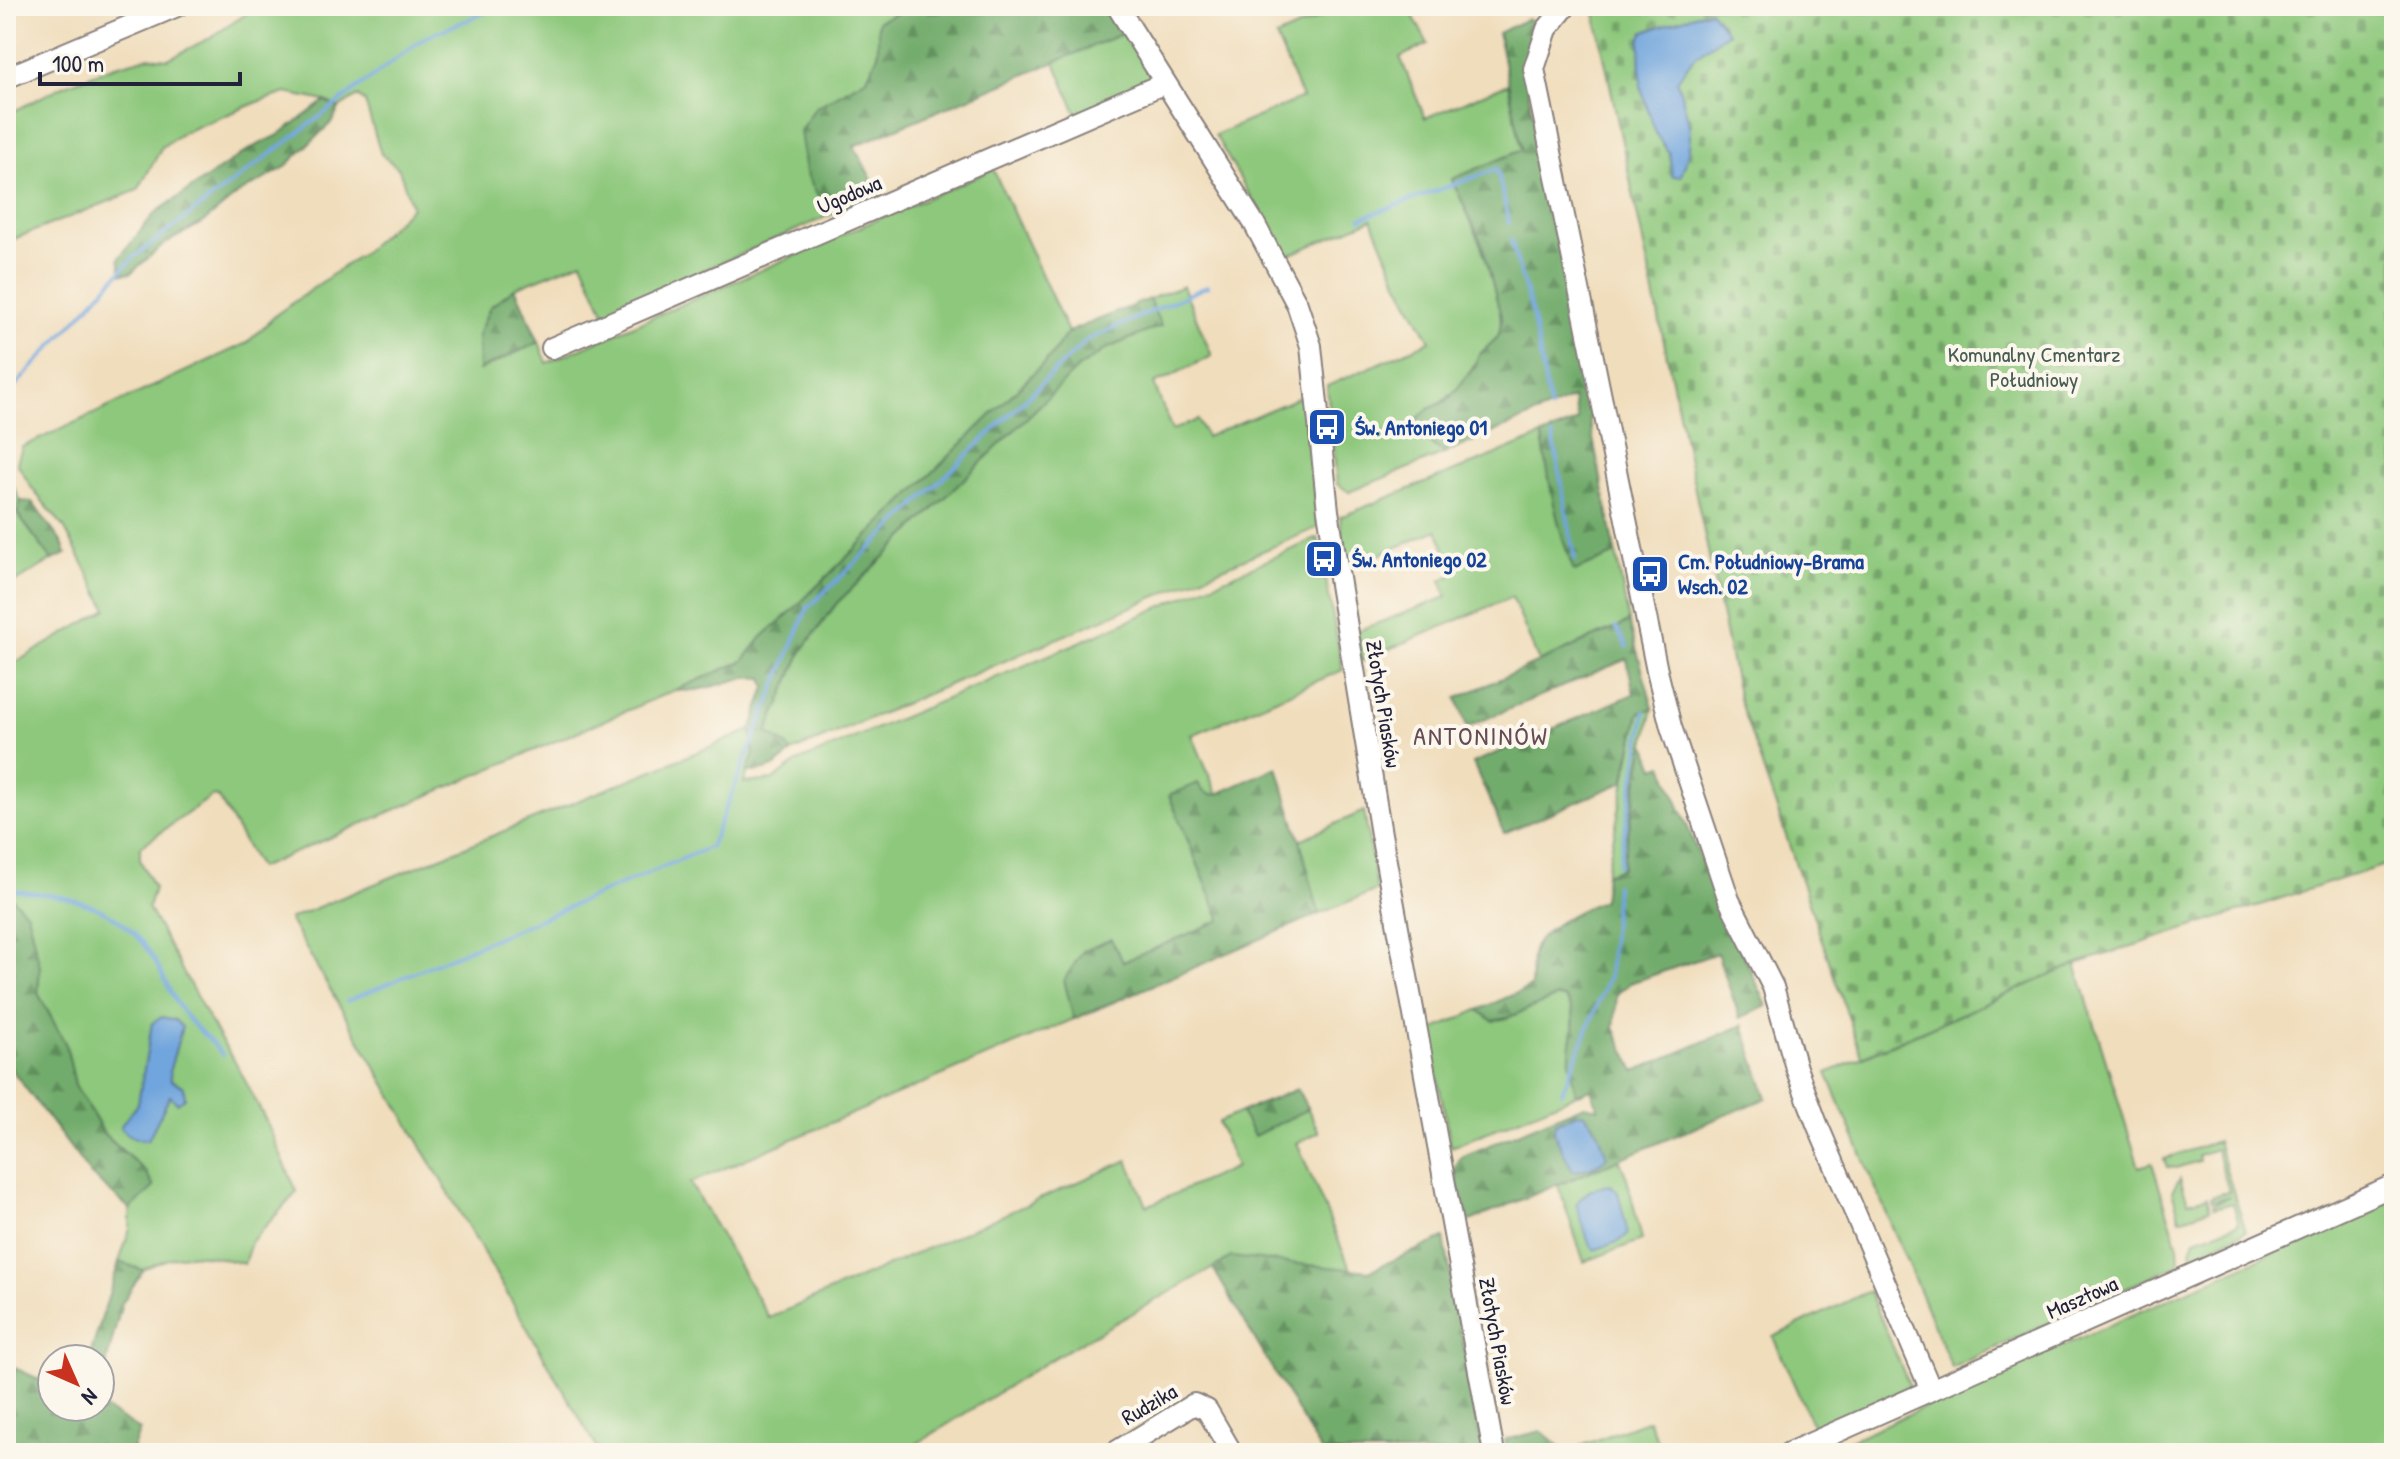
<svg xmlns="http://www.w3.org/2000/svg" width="2400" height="1459" font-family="'Patrick Hand',sans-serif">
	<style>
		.grass { fill: #8dc87c; stroke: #58755c; stroke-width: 2 }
		.forest { fill: url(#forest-firs); stroke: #4a6754; stroke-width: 2 }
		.cemetery { fill: url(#cemetery-stones); stroke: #58755c; stroke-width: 2 }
		.water { fill: #71a5dd; stroke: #4a648c; stroke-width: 2 }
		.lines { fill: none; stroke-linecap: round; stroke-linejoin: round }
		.stream { stroke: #71a5dd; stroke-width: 4 }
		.minor-casing { stroke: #89807c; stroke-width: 24 }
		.minor { stroke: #fff; stroke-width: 20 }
		.labels { text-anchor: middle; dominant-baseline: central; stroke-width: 8; stroke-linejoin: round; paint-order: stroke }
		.street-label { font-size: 22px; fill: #22223b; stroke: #fbf7ec }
		.park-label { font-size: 22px; fill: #475c52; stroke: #fbf7ec }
		.transit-label { font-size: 22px; font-weight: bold; fill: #164399; stroke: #fbf7ec; text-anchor: start }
		.quarter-label { font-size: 26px; letter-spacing: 2px; fill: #654b55; stroke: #fbf7ec }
	</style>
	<defs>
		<pattern id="forest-firs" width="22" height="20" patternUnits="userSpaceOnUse" patternTransform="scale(2)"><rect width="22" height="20" fill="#72ac6c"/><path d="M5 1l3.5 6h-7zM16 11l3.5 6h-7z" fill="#5d8c5a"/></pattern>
		<pattern id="cemetery-stones" width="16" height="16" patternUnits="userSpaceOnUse" patternTransform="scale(2)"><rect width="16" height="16" fill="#8dc87c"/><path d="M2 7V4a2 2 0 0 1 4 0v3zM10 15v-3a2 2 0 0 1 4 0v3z" fill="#73a267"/></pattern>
	</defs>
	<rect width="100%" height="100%" fill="#fbf7ec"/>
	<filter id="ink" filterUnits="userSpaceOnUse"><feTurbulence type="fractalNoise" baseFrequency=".0125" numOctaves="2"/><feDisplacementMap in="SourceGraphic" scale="16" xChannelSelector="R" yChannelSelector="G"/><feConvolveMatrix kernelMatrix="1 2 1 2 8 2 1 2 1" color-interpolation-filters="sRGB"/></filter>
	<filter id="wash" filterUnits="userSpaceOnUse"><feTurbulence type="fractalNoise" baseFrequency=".006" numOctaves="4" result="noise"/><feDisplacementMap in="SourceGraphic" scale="32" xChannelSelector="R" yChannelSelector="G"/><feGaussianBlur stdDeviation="1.8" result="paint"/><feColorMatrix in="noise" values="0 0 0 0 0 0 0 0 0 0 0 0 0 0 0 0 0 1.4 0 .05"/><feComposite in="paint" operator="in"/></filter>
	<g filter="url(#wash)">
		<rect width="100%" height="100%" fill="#f0ddbc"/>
		<path class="grass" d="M258 6H914L878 21V55L867 78 815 108 806 172 828 216 605 314 582 261 515 288 490 307 480 370 539 342 547 363 993 169 1068 332 1051 356 794 609 762 637 743 661 259 868 218 797 212 796 140 847V860L154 888 148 908 217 1034 236 1063 266 1121 297 1192 251 1242 244 1264C200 1253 184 1248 143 1270L119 1262 130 1229V1209L154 1186 145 1171 105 1135 75 1085 66 1045 38 993 40 966 13 898 6 897V668L107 609 64 527 33 490 17 463 22 447 247 343 277 314 364 252 412 207 399 169 381 154 365 102 358 96 339 108 325 101 286 93 258 102 184 132 162 147 138 190 6 242V115L63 86 115 66 148 57 168 59 210 38Z
			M1346 6H1408L1428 44 1400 57 1425 118 1508 84 1522 150 1452 180C1467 212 1509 300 1499 333 1496 343 1484 347 1479 356 1465 380 1456 396 1429 409L1431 445 1446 453 1349 492 1337 484 1327 386 1430 341 1397 280 1372 219 1285 257 1215 135 1302 98 1276 37Z
			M1124 33 1151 73 1149 83 1077 115 1054 60Z
			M1183 286 1212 356 1154 384 1172 430 1198 420 1206 437 1302 396 1319 527 791 752 786 745 767 733 802 651 837 603 1078 368 1108 348 1160 326 1149 299Z
			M1542 436C1549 482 1557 527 1574 571L1616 554 1629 622 1539 662 1512 597 1361 661 1357 631 1447 597 1441 580 1455 574 1437 530 1347 568 1340 517Z
			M6 473 21 501 17 514 52 560 6 588Z
			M1318 538 1343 670 1192 735 1217 794 1210 795 1202 791 1169 795 1221 920 1122 963 1064 980 1074 1019 690 1183 769 1318 1128 1160 1147 1206 1236 1167 1218 1122 1241 1112 1254 1136 1308 1109 1319 1132 1297 1143 1351 1270 1231 1258 1053 1358 902 1453H600L289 919 751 730 754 754 744 783 773 780 797 762 1082 641Z
			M1653 708 1637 777 1622 868 1606 874 1639 713Z
			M1364 811 1377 890 1319 914 1300 840Z
			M2076 964 2139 1167 2152 1163 2178 1246 2179 1264 1952 1368 1827 1073Z
			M1557 997 1565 998C1582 1017 1568 1040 1570 1062 1572 1073 1574 1084 1576 1095L1451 1147 1429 1032 1478 1010 1493 1021 1507 1018Z
			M2217 1141 2246 1231 2194 1257 2191 1250 2195 1239 2239 1224 2233 1203 2214 1208 2213 1204 2231 1196 2212 1201 2211 1197 2229 1191 2216 1149 2198 1155 2199 1161 2176 1168 2167 1167 2164 1159Z
			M1619 1159 1627 1178 1642 1240 1584 1262 1558 1185Z
			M2180 1178 2188 1202 2207 1197 2210 1209 2180 1219 2172 1191Z
			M2394 1199V1453H1821Z
			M1869 1291 1910 1387 1814 1429 1773 1337Z
			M1648 1420 1663 1453H1568V1451Z"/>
		<path class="forest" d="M914 6H1107L1124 33 854 146 880 195 828 216 806 172 800 131 815 108 867 78 878 55V21Z
			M1527 19 1533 22C1537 40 1526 57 1525 75L1594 415 1589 418 1616 554 1574 571C1557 528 1549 482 1542 436L1578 421 1573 398 1446 453C1431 445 1421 437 1414 421L1429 409 1448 400 1476 365 1479 355 1498 337 1502 320 1482 244 1452 179 1522 150 1498 33Z
			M325 101 339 108 333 121 284 168 238 194 204 222 164 244 131 273 122 274 119 258 155 213 251 148 277 136Z
			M515 288 539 342 479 370 478 335 490 307Z
			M1149 299 1161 326 1108 348 1078 368 837 603 802 651 767 732 786 745 791 752C778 767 767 772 747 772L754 754 751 730 766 687 763 678C733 674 707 695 676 690L743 661 762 637 794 609 1051 356 1068 332Z
			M21 501 32 502 62 543 66 554 52 560 17 513Z
			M1629 622 1653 708 1639 713 1624 782 1504 833 1473 763 1634 694 1627 659 1467 727 1457 698Z
			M1645 741 1655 768 1663 765 1730 933 1735 936 1767 1006 1740 1018 1717 953 1630 983 1617 994 1614 1028 1635 1071 1743 1025 1767 1098 1465 1223 1454 1169 1461 1157 1584 1105 1598 1108 1591 1089 1576 1095C1574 1084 1572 1073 1570 1062 1568 1040 1582 1017 1565 998L1557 997 1507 1018 1493 1021 1478 1010 1531 987C1532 976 1531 965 1532 954 1537 929 1582 909 1603 900L1606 874 1622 868Z
			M1277 767 1300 840 1319 914 1074 1019 1064 980 1083 951 1111 939 1123 962 1221 920 1169 795 1198 783C1202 791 1206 796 1217 794Z
			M6 897 12 898 27 913 40 966 38 993 66 1045 75 1085 105 1135 145 1171 154 1187 130 1209 91 1175 6 1062Z
			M1297 1089 1308 1109 1254 1136 1241 1112Z
			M1444 1238 1483 1453H1322L1213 1268 1231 1257 1369 1271Z
			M119 1262 143 1270 122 1303 107 1360 103 1408 140 1430 131 1453H6V1364L52 1385V1407H100V1359H89Z
			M1541 1431 1568 1453H1508L1505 1440Z"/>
		<path class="cemetery" d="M1601 6H2394V862L2076 964 1862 1057 1739 699 1595 13Z"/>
		<path class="water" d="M1710 10 1728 32 1693 58 1677 81C1689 121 1697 136 1681 176H1672L1669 153 1656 134 1641 88 1640 41 1643 32Z
			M162 1017 175 1020 182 1027 170 1069 171 1080 184 1087 185 1098 177 1103 170 1096 148 1140C135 1139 128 1137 120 1127L138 1103 152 1023Z
			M1577 1113 1585 1114 1599 1134 1607 1157C1599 1166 1584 1170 1573 1171L1554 1133 1555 1123Z
			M1611 1185 1618 1192 1628 1234 1620 1241 1594 1250 1589 1243 1576 1204C1587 1190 1594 1187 1611 1185Z"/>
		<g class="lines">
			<path class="stream" d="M1361 218 1497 169 1509 222
				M1511 240 1532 313 1550 409
				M6 396 134 257 424 38 501 6
				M1553 436 1575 560
				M1616 627 1627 647
				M6 662 7 661
				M1619 865 1645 712
				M6 889C69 897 119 901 155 961 165 978 172 999 185 1015 196 1029 211 1040 223 1055
				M347 1001 710 847 807 609 1087 340 1208 286
				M1562 1092 1609 976 1616 885"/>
		</g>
	</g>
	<g filter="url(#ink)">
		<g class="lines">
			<g class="minor-casing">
				<path id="minor" d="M1117 6 1254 223 1297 304 1311 346 1328 511 1381 834 1494 1453
					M1566 6 1547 29 1534 69 1657 671 1671 727 1729 900 1773 987 1796 1068 1817 1124 1931 1390
					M6 78 177 6
					M552 348 1165 83
					M1114 1453 1194 1404 1207 1410 1232 1453
					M1789 1453 2394 1185"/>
			</g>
			<use href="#minor" class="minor"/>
		</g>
	</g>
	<defs>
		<g id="bus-square" transform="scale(2)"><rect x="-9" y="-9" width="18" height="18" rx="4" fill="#1a4fb4" stroke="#fbf7ec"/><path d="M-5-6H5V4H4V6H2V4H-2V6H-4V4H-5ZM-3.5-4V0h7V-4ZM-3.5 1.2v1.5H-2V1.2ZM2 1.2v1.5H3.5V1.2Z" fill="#fff"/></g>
	</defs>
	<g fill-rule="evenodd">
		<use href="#bus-square" x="1327" y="427"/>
		<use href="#bus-square" x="1324" y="559"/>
		<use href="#bus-square" x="1650" y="574"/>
	</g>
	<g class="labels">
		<g class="street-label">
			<text transform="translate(849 194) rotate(-23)">Ugodowa</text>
			<text transform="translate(1384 704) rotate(81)">Złotych Piasków</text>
			<text transform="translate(2082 1297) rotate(-24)">Masztowa</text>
			<text transform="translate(1498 1341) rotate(80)">Złotych Piasków</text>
			<text transform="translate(1149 1404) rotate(-30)">Rudzika</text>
		</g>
		<g class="park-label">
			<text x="2034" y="354">Komunalny Cmentarz<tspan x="2034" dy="25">Południowy</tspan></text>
		</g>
		<g class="transit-label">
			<text x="1355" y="427">Św. Antoniego 01</text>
			<text x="1352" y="559">Św. Antoniego 02</text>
			<text x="1678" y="561">Cm. Południowy-Brama<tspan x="1678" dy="25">Wsch. 02</tspan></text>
		</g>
		<g class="quarter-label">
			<text x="1481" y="735">ANTONINÓW</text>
		</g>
	</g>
	<rect width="2400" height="1459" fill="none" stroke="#fbf7ec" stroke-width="32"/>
	<g transform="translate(76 1383) rotate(135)"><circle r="38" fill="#fbf7ec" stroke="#a4a2a5" stroke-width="2"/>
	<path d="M0-6L14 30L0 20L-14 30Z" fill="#c8321e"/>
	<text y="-12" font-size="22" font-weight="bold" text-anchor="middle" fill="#22223b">N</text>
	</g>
	<path d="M40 72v12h200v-12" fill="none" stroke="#22223b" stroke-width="4"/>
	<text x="52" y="72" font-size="24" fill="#22223b" stroke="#fbf7ec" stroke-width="6" paint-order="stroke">100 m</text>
</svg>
